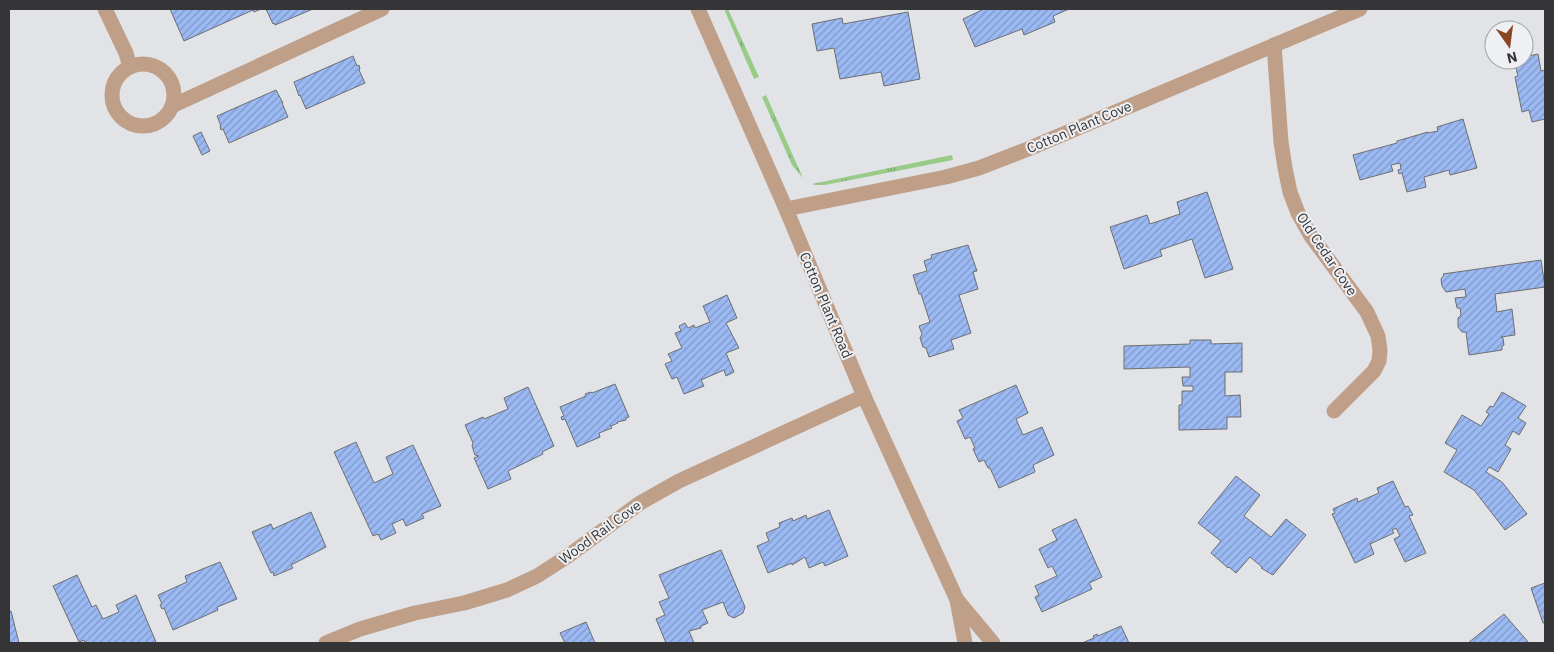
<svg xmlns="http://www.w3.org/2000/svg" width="1554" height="652" font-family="'IBM Plex Sans',sans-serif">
	<defs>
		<pattern id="grass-tufts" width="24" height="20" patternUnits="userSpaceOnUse" patternTransform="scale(1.25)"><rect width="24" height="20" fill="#99cb88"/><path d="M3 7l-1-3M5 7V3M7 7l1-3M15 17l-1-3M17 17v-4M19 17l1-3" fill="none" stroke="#7ea670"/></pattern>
		<pattern id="building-hatch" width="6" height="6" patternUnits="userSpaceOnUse" patternTransform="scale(1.25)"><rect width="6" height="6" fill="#9bb9f3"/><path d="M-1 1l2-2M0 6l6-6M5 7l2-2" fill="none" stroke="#7f97c6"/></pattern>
	</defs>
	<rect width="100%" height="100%" fill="#e1e3e6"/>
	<g fill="url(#grass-tufts)">
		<polygon points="724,9 728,9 759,77 754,79"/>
		<polygon points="766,95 803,178 792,165 762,97"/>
		<polygon points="952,155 953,160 825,185 815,185 812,184"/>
	</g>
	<g fill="url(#building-hatch)" stroke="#6c6e71">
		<polygon points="170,9 261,9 254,12 253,10 184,41"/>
		<polygon points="266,9 313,9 275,25 274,23 273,24"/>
		<polygon points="984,9 1069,9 1053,16 1055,22 1024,35 1022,29 975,47 963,19"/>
		<polygon points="908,12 920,79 884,86 881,72 840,79 834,48 817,51 812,24 842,18 843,24"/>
		<polygon points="1538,54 1541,71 1545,70 1545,119 1532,122 1529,110 1522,112 1515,77 1518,76 1514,60 1524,60 1524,57"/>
		<polygon points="353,56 357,66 359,65 360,69 359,70 365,83 306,109 300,95 299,96 294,82"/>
		<polygon points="276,90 283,103 282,103 288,117 229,143 223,129 221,130 220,126 221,126 217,116"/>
		<polygon points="1463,119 1477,168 1450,175 1449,170 1424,177 1426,187 1407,192 1402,173 1399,174 1398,170 1401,169 1400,163 1391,165 1393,171 1360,180 1353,155 1397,143 1397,141 1428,132 1428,133 1438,131 1437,127"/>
		<polygon points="201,132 210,151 202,155 193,136"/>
		<polygon points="1207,192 1233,269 1205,278 1192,239 1160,250 1162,256 1124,269 1110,227 1147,215 1150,224 1180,214 1177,202"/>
		<polygon points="968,245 977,271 973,272 978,289 959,295 971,333 951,340 954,349 929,357 926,348 923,347 920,338 922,334 919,326 930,322 921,294 919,294 913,275 927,271 924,261 932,258 931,255"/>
		<polygon points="1541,260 1545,287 1495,294 1497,312 1512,309 1515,335 1501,337 1503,338 1504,345 1502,346 1502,350 1469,355 1466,332 1462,332 1458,327 1458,318 1461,315 1460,308 1457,308 1455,298 1466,297 1465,289 1446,292 1442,286 1441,279 1444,275 1443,274"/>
		<polygon points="727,295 737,318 726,323 739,348 726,353 734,372 726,376 724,370 701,380 704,386 684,394 677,377 672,379 665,364 672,361 668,354 682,348 675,333 681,331 679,326 685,323 688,328 694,325 695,328 710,322 703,306"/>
		<polygon points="1190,340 1211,340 1211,344 1242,343 1242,372 1225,372 1225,396 1240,395 1241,417 1227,417 1227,429 1179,430 1179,405 1182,405 1182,391 1193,391 1193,386 1183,386 1182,377 1190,377 1190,367 1124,369 1124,346 1190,344"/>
		<polygon points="615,384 629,417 626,418 626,420 617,422 618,423 611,426 610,425 612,428 599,433 600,437 577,447 565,419 562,420 561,417 564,416 560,407 586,396 585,394 591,392 592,393"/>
		<polygon points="1016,385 1028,413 1016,419 1023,435 1042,427 1054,455 1033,465 1035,472 999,488 990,468 988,468 984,460 979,462 973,449 975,448 970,437 965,439 957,421 963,418 959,410"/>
		<polygon points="528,387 554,446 542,452 543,454 508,471 511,479 488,489 474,458 479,456 475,455 472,446 473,443 465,425 483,417 484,419 508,409 504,398"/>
		<polygon points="1502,392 1526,406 1518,418 1526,423 1519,435 1513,431 1505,445 1511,449 1498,472 1489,467 1486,472 1502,482 1527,514 1505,530 1474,490 1444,472 1457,450 1445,443 1462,415 1481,426 1489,414 1486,412 1490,406 1493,407"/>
		<polygon points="356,442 374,483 393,474 386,457 413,445 441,506 422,514 424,518 406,526 403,519 392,524 396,533 381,540 378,534 373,536 334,452"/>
		<polygon points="1236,476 1260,495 1244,516 1271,537 1286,519 1306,535 1273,575 1261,568 1262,567 1250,557 1236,573 1229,567 1228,568 1211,553 1221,541 1198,523"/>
		<polygon points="1393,481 1405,507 1408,506 1413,515 1409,516 1426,553 1405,562 1394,539 1400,536 1396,528 1392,530 1394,533 1370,544 1374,554 1355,563 1332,514 1335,513 1333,509 1357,498 1358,502 1379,493 1377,488"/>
		<polygon points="829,510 848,556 825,566 823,562 809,568 805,557 792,565 792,563 768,573 757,546 769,541 766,533 780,527 779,523 792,518 793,521 806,515 807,519"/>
		<polygon points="311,512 326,547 291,565 293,568 274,576 273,572 271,573 252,532 271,524 273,529"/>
		<polygon points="1076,519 1102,577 1089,583 1092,589 1042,612 1035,597 1039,595 1035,586 1057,576 1052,566 1048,568 1039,549 1057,540 1052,530"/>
		<polygon points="721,550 745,607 743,613 734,618 728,615 723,602 702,610 708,623 701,626 701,628 689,631 694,643 666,643 656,619 665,615 659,602 669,598 659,575"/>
		<polygon points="220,562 237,599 217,607 218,610 173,630 164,608 162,609 160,605 162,604 158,595 187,582 185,576"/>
		<polygon points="77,575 92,607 96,605 103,619 119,612 116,605 136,595 156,642 154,643 85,643 84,640 79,642 53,586"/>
		<polygon points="1545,583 1545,623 1543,623 1531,588"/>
		<polygon points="11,611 19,643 9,643 9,612"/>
		<polygon points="1504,614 1529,643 1468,643"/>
		<polygon points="586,622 595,643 565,643 560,633"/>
		<polygon points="1121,626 1129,643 1082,643 1094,638 1093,636 1097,634 1098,636"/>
	</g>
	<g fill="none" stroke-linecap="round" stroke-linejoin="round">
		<g stroke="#c09f89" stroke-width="15">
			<polyline points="105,9 126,53 130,67"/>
			<polyline points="698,9 786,209 864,396 957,600 965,643"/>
			<polyline points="1274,45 1281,142 1285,168 1290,192 1298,213 1311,236 1367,312 1378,336 1380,350 1379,361 1374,371 1334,411"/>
			<circle cx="143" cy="95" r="31"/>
			<polyline points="172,106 382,9"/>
			<polyline points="786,209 946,177 979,168 1028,149 1360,9"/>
			<polyline points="958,601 993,643"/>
			<polyline points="326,643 360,629 415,613 464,603 507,590 537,576 568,556 640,503 679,481 864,396"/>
		</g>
	</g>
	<g text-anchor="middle" stroke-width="4" stroke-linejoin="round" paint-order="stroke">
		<g font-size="14" fill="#353537" stroke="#eef0f4">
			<text transform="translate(1079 127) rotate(-23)" y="5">Cotton Plant Cove</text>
			<text transform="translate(1327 254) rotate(56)" y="5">Old Cedar Cove</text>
			<text transform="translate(826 305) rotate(67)" y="5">Cotton Plant Road</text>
			<text transform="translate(600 532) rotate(-36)" y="5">Wood Rail Cove</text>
		</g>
	</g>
	<rect width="1554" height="652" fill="none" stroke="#353537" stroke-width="20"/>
	<g transform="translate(1509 45) rotate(166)"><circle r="24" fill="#eef0f4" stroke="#a4a5a8"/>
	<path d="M0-4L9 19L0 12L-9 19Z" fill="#8c4521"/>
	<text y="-8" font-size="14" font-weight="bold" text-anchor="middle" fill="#353537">N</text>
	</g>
</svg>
